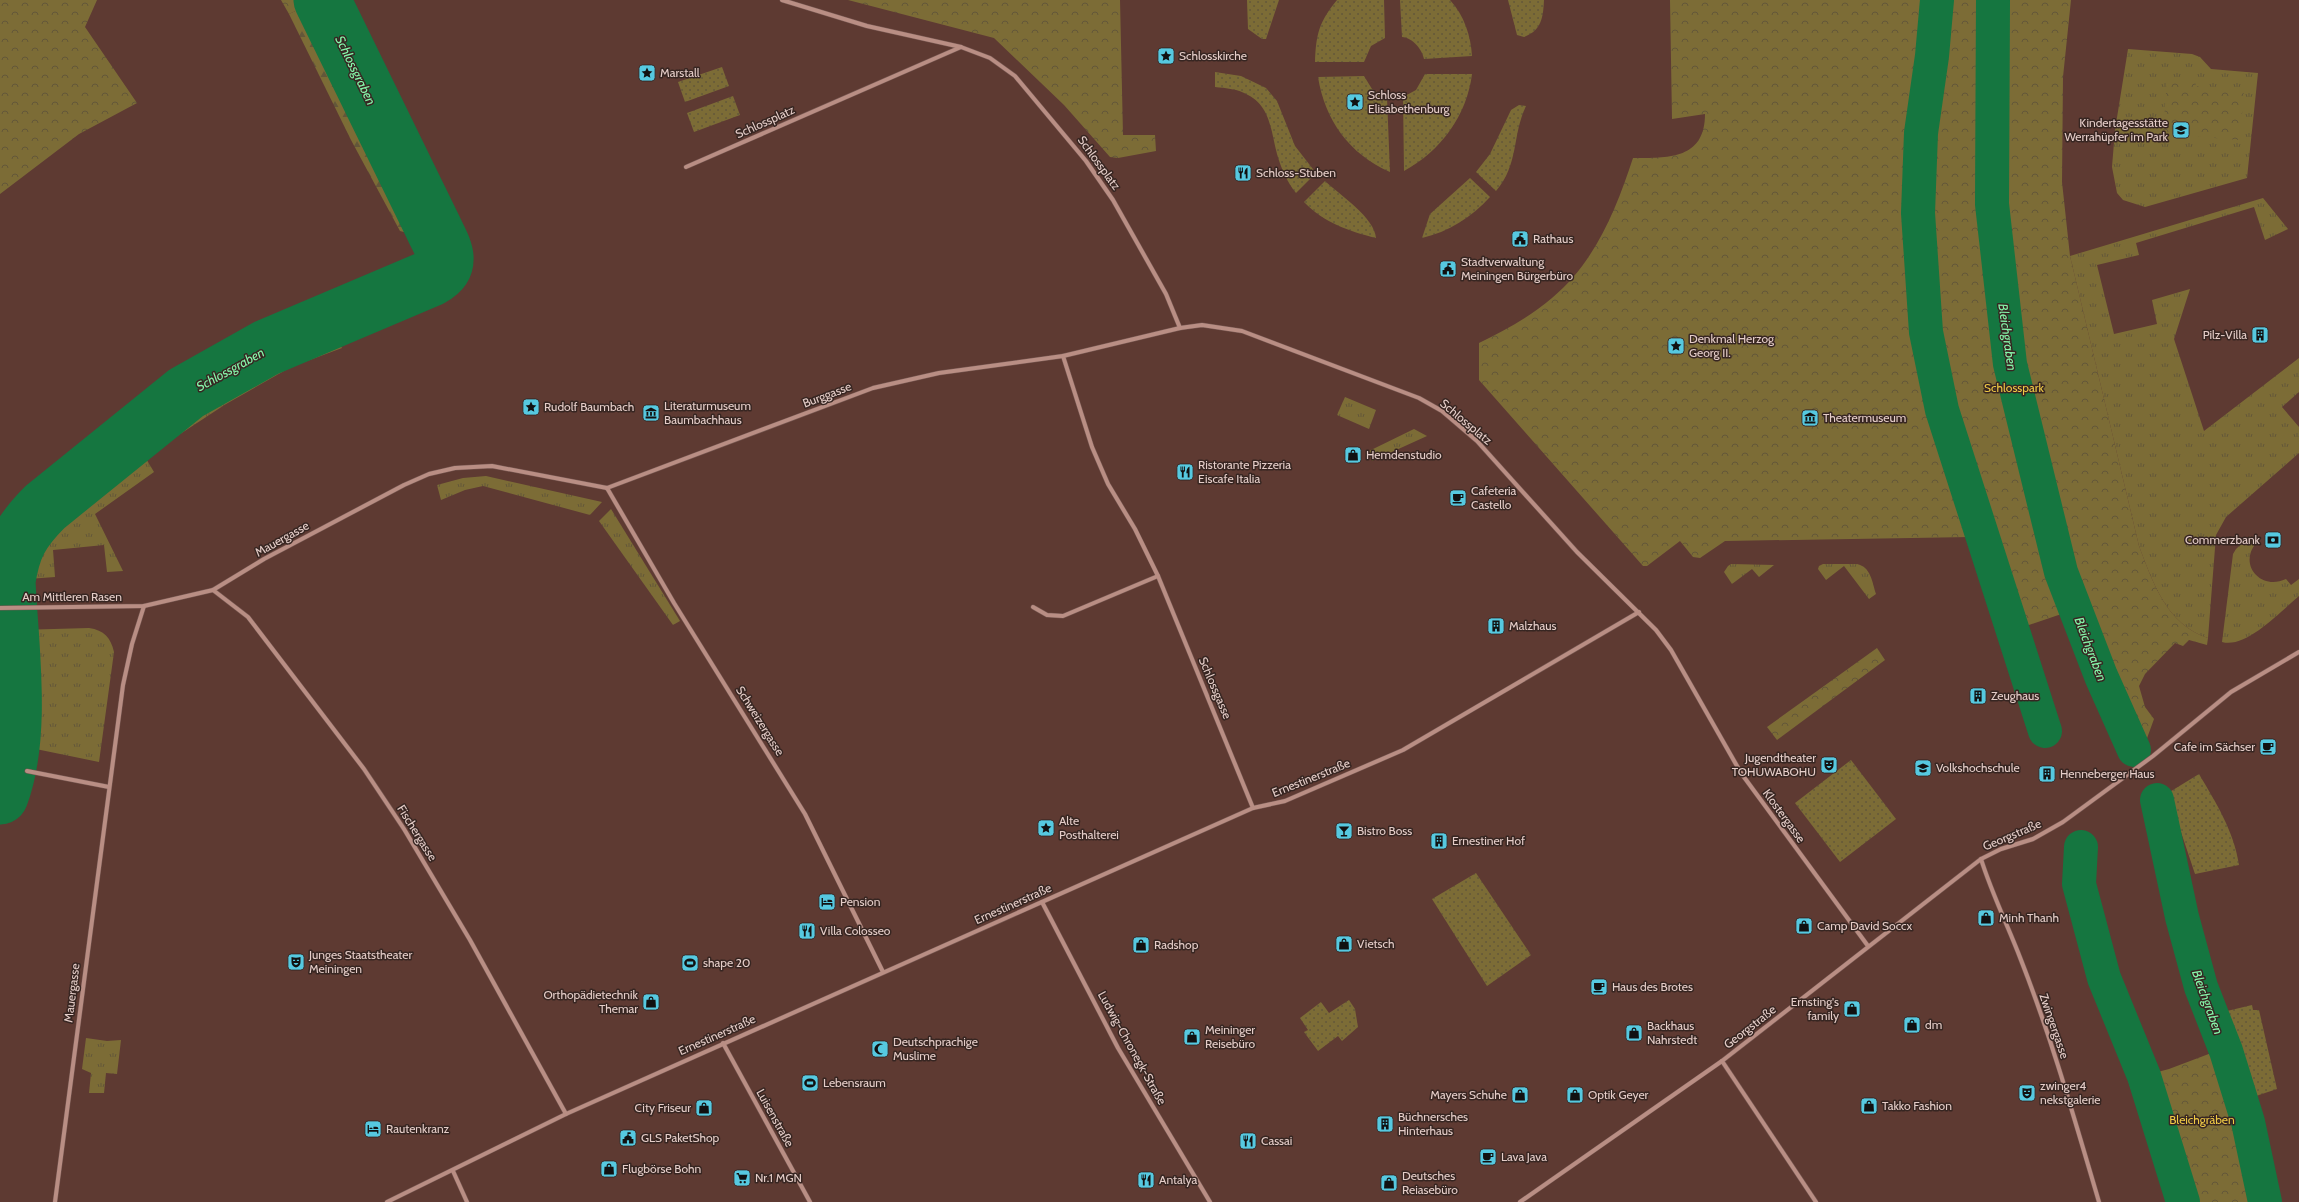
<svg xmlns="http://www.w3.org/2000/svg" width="2299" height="1202" font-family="Cabin,sans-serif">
	<defs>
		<pattern id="grass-tufts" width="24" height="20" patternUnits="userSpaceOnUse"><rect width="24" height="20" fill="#7c6c36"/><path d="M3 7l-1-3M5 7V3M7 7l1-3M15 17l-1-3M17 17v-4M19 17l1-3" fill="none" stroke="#635739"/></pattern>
		<pattern id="forest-firs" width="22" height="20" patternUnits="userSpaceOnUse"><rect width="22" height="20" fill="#7c6c36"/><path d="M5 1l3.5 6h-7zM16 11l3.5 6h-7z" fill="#635739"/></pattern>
		<pattern id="park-crowns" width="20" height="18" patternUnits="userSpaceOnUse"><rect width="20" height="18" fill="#7c6c36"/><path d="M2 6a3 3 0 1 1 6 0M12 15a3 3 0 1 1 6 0" fill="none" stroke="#635739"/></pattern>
		<pattern id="garden-dots" width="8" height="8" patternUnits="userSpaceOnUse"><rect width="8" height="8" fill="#7c6c36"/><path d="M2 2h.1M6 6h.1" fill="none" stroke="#635739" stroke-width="1.8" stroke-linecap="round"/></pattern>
	</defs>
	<rect width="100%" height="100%" fill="#5e3a32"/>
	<g fill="url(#grass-tufts)">
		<polygon points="2128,49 2192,54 2200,57 2211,69 2258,73 2247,178 2145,207 2123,200 2117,193 2112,167 2115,130"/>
		<path d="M2263,198l25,31 -23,11 -11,-33 -118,36 3,12 -42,10 17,69 43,-10 -5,-24 38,-11 -16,50 30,92 95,-73v34l-17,15 17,20v26l-73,64 -10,18 -8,103c-41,-13 -55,-55 -69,-92l-69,-290z"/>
		<polygon points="313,300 342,348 291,367 226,404 145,457 154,472 95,514 123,571 107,572 104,545 53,550 55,577 0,581 0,527 15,508 186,372 234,340"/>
		<polygon points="1345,397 1376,410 1369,429 1337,415"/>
		<polygon points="1414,429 1427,436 1372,461 1369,451"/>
		<polygon points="486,476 602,502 590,515 483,486 465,490 441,500 437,485 463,478"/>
		<polygon points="611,509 680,621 673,625 599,521"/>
		<path d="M2250,536l6,7c-18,22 5,48 30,36l5,6 8,-6v17c-18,15 -53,53 -77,46l11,-88 3,-5z"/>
		<polygon points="1731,564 1774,565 1759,577 1752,569 1732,584 1724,572 1728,566"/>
		<path d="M1823,564h34c14,3 15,18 19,30l-7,5 -25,-33 -18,14 -8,-11 1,-3z"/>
		<path d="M89,628c15,2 22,10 25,24l-15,110 -68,-14 -3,11 -9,-1v-128z"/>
		<polygon points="86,1038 107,1041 121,1040 117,1074 106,1073 104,1093 89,1093 91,1073 82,1069"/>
	</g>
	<polygon fill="url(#forest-firs)" points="314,2 423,232 415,235 400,231 351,140 289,14"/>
	<g fill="url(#park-crowns)">
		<polygon points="0,0 97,0 85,27 137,103 79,134 0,194"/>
		<polygon points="281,0 319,0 289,14"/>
		<polygon points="848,0 1120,0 1123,135 1155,135 1156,151 1118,158 1110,157 1064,105 994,38"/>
		<path d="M1670,0h401l-8,77 -1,105 8,74 69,290c14,37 28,79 69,92l-1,7 -18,-5 -6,6 -8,-3 -30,31 -6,12 6,21 9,12 -8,22 -5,4 -59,-138 -62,21 -8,-26 -18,5 -24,-70 -245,4 -25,17 -7,-1 -13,-16 -33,25h-4l-164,-186v-37c26,-13 51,-26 73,-45 43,-36 64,-88 81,-140 34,0 72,2 72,-44l-33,5z"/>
		<polygon points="2167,78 2195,79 2196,86 2244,89 2240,140 2163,134"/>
		<polygon points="1877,648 1885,660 1777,740 1767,727"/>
		<polygon points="2241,1051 2256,1096 2277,1202 2167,1202 2128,1080 2169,1069 2214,1052"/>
	</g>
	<g fill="url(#garden-dots)">
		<polygon points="1247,0 1279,0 1266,39 1262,39 1248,29"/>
		<path d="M1337,0h47l1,38 -14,8 -7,16h-49c1,-28 4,-40 22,-62z"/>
		<path d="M1400,0h50c14,15 21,36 22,56l-48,3c-2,-10 -11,-21 -22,-22z"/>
		<path d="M1508,0h36c-1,17 -2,30 -20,37l-7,-2z"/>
		<polygon points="722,67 729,86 685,102 678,82"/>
		<path d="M1215,72l26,4 25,12 11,13 18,45 21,27 -20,20c-9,-11 -15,-25 -19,-39 -6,-22 -6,-47 -29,-59 -10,-6 -22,-7 -33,-8z"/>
		<path d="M1425,74h47c-5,41 -31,77 -68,97l-1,-74 13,-7z"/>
		<path d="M1364,76l8,13 15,9 3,74c-41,-18 -65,-52 -72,-95z"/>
		<polygon points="733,96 740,115 694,132 687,113"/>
		<path d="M1519,105l7,1c-14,29 -7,59 -30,85l-20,-19 14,-18 21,-44z"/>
		<path d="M1470,178l20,19c-18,20 -42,35 -68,41l8,-24z"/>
		<path d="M1325,181c15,14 50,37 51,57 -27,-7 -52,-15 -72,-36z"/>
		<polygon points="1851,760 1896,819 1840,862 1795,803"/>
		<path d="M2199,774c17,29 35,57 40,91l-44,9 -27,-81z"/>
		<polygon points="1476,873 1531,955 1487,986 1432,899"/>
		<polygon points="1349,1000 1355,1009 1358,1027 1342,1041 1338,1036 1318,1051 1304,1032 1308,1030 1300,1018 1321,1002 1329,1013"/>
		<polygon points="2252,1005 2253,1010 2259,1010 2277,1089 2256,1096 2227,1011"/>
	</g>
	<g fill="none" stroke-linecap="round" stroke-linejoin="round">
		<g stroke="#157640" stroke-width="34">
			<polyline points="1937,0 1932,56 1921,133 1918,213 1926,332 1942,410 2045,731"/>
			<polyline points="1993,0 1992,204 2010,364 2061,572 2101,676 2134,750"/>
			<polyline points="2157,800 2182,917 2201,987 2226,1051 2248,1122 2265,1202"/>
			<polyline points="2081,847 2079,884 2104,978 2144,1076 2183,1202"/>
		</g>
		<path stroke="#157640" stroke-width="57" d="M0,796c23,-61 10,-150 7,-215 5,-34 14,-50 38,-74l141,-114 80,-45 165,-70c25,-14 11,-31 2,-51l-111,-227"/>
		<g stroke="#765751" stroke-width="5">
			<g id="street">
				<polyline points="782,0 867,26 961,47 990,58 1015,76 1086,161 1113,200 1166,294 1180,328"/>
				<polyline points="686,167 961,47"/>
				<polyline points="1063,356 1092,447 1108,484 1135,529 1158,576 1253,808"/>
				<polyline points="607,488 873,388 939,373 1063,356 1180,328 1202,325 1242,331 1419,398 1442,411 1477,441 1577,552 1656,630 1671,650 1741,773 1868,946"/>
				<polyline points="607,488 674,603 805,814 883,972"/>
				<polyline points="213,590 248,617 364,769 404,829 470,940 566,1114"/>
				<polyline points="1033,607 1047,615 1063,616 1158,576"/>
				<polyline points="0,608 144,606 213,590 264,559 404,485 429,474 455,468 492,466 607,488"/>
				<polyline points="27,771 109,787"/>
				<path d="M1981,859c11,35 27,67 40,101 31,79 54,161 78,242"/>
				<polyline points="1042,902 1118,1048 1210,1202"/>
				<polyline points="723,1043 810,1202"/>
				<polyline points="1722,1061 1816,1202"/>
				<polyline points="453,1171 467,1202"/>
				<polyline points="55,1202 123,685 132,644 144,606"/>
				<polyline points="387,1202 566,1114 1253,808 1285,801 1403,750 1639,612"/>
				<polyline points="1520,1202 1722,1061 1981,859 2001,849 2033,839 2063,822 2153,756 2231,692 2299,652"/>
			</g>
		</g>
		<use href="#street" stroke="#b98e84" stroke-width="4"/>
	</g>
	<defs>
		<g id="sight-square" transform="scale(0.9)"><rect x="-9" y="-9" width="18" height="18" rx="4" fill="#56c9e0" stroke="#372622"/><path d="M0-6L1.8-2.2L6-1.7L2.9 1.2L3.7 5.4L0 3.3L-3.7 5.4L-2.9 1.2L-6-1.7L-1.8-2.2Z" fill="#111"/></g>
		<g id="school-square" transform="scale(0.9)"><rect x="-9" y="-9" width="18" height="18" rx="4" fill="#56c9e0" stroke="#372622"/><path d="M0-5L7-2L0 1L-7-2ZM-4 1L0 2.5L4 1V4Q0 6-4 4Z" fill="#111"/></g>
		<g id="restaurant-square" transform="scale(0.9)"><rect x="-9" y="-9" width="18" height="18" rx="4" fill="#56c9e0" stroke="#372622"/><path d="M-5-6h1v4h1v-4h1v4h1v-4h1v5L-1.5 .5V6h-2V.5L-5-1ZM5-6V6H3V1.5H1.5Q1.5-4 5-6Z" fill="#111"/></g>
		<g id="civic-square" transform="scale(0.9)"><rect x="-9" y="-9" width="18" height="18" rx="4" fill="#56c9e0" stroke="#372622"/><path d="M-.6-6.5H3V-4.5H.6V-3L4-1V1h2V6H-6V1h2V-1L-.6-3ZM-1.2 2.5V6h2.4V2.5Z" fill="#111"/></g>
		<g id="building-square" transform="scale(0.9)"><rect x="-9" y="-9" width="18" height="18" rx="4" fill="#56c9e0" stroke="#372622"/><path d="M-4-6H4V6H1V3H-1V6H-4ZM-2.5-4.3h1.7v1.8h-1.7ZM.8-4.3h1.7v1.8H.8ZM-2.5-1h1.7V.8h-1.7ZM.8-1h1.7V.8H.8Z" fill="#111"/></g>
		<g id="museum-square" transform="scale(0.9)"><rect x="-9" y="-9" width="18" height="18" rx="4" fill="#56c9e0" stroke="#372622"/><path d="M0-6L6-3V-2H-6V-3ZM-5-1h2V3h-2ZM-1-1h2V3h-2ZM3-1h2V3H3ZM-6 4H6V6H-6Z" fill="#111"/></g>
		<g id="shop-square" transform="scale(0.9)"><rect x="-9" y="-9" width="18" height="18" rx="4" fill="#56c9e0" stroke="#372622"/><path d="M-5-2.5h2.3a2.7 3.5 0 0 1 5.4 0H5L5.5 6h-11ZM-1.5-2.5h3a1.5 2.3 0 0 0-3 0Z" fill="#111"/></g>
		<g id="cafe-square" transform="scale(0.9)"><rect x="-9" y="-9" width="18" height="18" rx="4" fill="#56c9e0" stroke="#372622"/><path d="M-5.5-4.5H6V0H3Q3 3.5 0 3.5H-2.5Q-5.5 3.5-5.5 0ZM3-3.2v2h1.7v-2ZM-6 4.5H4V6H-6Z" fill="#111"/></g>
		<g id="bank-square" transform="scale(0.9)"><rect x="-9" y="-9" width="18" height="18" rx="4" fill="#56c9e0" stroke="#372622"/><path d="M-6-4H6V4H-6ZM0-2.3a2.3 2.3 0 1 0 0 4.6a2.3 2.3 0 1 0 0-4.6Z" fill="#111"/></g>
		<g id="theatre-square" transform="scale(0.9)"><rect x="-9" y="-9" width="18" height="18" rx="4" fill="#56c9e0" stroke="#372622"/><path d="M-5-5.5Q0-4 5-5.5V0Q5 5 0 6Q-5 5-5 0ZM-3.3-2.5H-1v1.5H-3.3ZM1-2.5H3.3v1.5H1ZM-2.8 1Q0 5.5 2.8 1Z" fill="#111"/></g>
		<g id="university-square" transform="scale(0.9)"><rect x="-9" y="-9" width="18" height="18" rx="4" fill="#56c9e0" stroke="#372622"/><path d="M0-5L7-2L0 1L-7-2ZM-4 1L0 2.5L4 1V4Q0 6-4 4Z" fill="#111"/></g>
		<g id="bar-square" transform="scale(0.9)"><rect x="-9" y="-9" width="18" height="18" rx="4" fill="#56c9e0" stroke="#372622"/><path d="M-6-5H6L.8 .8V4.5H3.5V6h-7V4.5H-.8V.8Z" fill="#111"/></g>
		<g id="hotel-square" transform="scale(0.9)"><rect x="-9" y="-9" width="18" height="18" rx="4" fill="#56c9e0" stroke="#372622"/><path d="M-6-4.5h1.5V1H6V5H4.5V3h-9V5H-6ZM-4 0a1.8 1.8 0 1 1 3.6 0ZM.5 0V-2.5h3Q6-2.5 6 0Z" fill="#111"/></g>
		<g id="stadium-square" transform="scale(0.9)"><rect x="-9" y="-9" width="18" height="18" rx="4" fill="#56c9e0" stroke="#372622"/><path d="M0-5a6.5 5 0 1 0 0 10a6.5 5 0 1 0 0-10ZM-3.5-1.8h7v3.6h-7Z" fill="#111"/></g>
		<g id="mosque-square" transform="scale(0.9)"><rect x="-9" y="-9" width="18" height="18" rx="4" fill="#56c9e0" stroke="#372622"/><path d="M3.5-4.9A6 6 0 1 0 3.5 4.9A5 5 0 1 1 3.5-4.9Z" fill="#111"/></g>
		<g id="supermarket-square" transform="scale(0.9)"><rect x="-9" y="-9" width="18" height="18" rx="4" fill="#56c9e0" stroke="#372622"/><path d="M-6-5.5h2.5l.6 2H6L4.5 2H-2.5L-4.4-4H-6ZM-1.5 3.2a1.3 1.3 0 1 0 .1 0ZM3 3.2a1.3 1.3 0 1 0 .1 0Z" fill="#111"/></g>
	</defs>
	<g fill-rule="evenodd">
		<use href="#sight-square" x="1166" y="56"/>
		<use href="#sight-square" x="647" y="73"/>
		<use href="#sight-square" x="1355" y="102"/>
		<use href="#school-square" x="2181" y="130"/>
		<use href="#restaurant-square" x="1243" y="173"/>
		<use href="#civic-square" x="1520" y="239"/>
		<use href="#civic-square" x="1448" y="269"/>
		<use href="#building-square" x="2260" y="335"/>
		<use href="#sight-square" x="1676" y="346"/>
		<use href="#sight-square" x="531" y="407"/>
		<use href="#museum-square" x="651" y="413"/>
		<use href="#museum-square" x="1810" y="418"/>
		<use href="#shop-square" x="1353" y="455"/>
		<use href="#restaurant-square" x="1185" y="472"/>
		<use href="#cafe-square" x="1458" y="498"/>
		<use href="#bank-square" x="2273" y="540"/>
		<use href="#building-square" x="1496" y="626"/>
		<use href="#building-square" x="1978" y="696"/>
		<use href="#cafe-square" x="2268" y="747"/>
		<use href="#theatre-square" x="1829" y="765"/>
		<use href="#university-square" x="1923" y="768"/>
		<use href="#building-square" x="2047" y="774"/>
		<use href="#sight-square" x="1046" y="828"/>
		<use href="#bar-square" x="1344" y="831"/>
		<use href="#building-square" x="1439" y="841"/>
		<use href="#hotel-square" x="827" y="902"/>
		<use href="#shop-square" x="1986" y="918"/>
		<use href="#shop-square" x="1804" y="926"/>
		<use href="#restaurant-square" x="807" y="931"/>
		<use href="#shop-square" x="1344" y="944"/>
		<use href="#shop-square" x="1141" y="945"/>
		<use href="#theatre-square" x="296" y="962"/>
		<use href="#stadium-square" x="690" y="963"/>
		<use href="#cafe-square" x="1599" y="987"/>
		<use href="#shop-square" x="651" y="1002"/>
		<use href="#shop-square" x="1852" y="1009"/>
		<use href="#shop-square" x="1912" y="1025"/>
		<use href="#shop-square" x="1634" y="1033"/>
		<use href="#shop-square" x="1192" y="1037"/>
		<use href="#mosque-square" x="880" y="1049"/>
		<use href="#stadium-square" x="810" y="1083"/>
		<use href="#theatre-square" x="2027" y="1093"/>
		<use href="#shop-square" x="1520" y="1095"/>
		<use href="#shop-square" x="1575" y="1095"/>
		<use href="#shop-square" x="1869" y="1106"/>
		<use href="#shop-square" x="704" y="1108"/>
		<use href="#building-square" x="1385" y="1124"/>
		<use href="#hotel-square" x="373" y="1129"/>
		<use href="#civic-square" x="628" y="1138"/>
		<use href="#restaurant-square" x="1248" y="1141"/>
		<use href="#cafe-square" x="1488" y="1157"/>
		<use href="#shop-square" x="609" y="1169"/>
		<use href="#supermarket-square" x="742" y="1178"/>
		<use href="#restaurant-square" x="1146" y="1180"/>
		<use href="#shop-square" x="1389" y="1183"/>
	</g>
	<g text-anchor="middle" stroke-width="3" stroke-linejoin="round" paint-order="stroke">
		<g font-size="12" fill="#e5cdc8" stroke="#372622" text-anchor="start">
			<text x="1179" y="60">Schlosskirche</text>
			<text x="660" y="77">Marstall</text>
			<text x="1368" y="99">Schloss<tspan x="1368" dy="14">Elisabethenburg</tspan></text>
			<text x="2168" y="127" text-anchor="end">Kindertagesstätte<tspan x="2168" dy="14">Werrahüpfer im Park</tspan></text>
			<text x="1256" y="177">Schloss-Stuben</text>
			<text x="1533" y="243">Rathaus</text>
			<text x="1461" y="266">Stadtverwaltung<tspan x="1461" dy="14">Meiningen Bürgerbüro</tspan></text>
			<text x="2247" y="339" text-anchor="end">Pilz-Villa</text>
			<text x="1689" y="343">Denkmal Herzog<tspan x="1689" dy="14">Georg II.</tspan></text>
			<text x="664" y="410">Literaturmuseum<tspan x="664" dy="14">Baumbachhaus</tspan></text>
			<text x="544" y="411">Rudolf Baumbach</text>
			<text x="1823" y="422">Theatermuseum</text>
			<text x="1366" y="459">Hemdenstudio</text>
			<text x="1198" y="469">Ristorante Pizzeria<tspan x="1198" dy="14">Eiscafe Italia</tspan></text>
			<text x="1471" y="495">Cafeteria<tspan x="1471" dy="14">Castello</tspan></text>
			<text x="2260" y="544" text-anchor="end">Commerzbank</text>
			<text x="1509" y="630">Malzhaus</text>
			<text x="1991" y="700">Zeughaus</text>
			<text x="2255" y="751" text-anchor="end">Cafe im Sächser</text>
			<text x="1816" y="762" text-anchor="end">Jugendtheater<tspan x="1816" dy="14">TOHUWABOHU</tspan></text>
			<text x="1936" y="772">Volkshochschule</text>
			<text x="2060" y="778">Henneberger Haus</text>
			<text x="1059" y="825">Alte<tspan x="1059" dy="14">Posthalterei</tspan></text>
			<text x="1357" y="835">Bistro Boss</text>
			<text x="1452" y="845">Ernestiner Hof</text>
			<text x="840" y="906">Pension</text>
			<text x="1999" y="922">Minh Thanh</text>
			<text x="1817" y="930">Camp David Soccx</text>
			<text x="820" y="935">Villa Colosseo</text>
			<text x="1357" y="948">Vietsch</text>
			<text x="1154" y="949">Radshop</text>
			<text x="309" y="959">Junges Staatstheater<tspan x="309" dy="14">Meiningen</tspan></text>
			<text x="703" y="967">shape 20</text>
			<text x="1612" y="991">Haus des Brotes</text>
			<text x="638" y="999" text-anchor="end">Orthopädietechnik<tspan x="638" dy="14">Themar</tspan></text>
			<text x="1839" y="1006" text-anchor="end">Ernsting's<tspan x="1839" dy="14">family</tspan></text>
			<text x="1925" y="1029">dm</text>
			<text x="1647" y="1030">Backhaus<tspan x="1647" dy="14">Nahrstedt</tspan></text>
			<text x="1205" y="1034">Meininger<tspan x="1205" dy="14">Reisebüro</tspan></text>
			<text x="893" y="1046">Deutschprachige<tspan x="893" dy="14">Muslime</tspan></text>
			<text x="823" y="1087">Lebensraum</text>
			<text x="2040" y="1090">zwinger4<tspan x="2040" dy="14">nekstgalerie</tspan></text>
			<text x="1507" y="1099" text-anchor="end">Mayers Schuhe</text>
			<text x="1588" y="1099">Optik Geyer</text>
			<text x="1882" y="1110">Takko Fashion</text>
			<text x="691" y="1112" text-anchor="end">City Friseur</text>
			<text x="1398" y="1121">Büchnersches<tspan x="1398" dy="14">Hinterhaus</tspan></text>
			<text x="386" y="1133">Rautenkranz</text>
			<text x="641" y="1142">GLS PaketShop</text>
			<text x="1261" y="1145">Cassai</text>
			<text x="1501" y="1161">Lava Java</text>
			<text x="622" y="1173">Flugbörse Bohn</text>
			<text x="1402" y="1180">Deutsches<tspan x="1402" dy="14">Reiasebüro</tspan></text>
			<text x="755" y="1182">Nr.1 MGN</text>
			<text x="1159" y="1184">Antalya</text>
		</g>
		<g font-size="12" fill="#e5cdc8" stroke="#372622">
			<text transform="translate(765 122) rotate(-24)" y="4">Schlossplatz</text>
			<text transform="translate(1099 163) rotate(54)" y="4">Schlossplatz</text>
			<text transform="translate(827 395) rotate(-21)" y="4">Burggasse</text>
			<text transform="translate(1466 422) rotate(40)" y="4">Schlossplatz</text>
			<text transform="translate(282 539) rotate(-29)" y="4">Mauergasse</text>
			<text x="72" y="601">Am Mittleren Rasen</text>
			<text transform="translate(1215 688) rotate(67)" y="4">Schlossgasse</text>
			<text transform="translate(760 721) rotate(58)" y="4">Schweizergasse</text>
			<text transform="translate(1311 778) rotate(-22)" y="4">Ernestinerstraße</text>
			<text transform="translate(1784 816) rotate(54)" y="4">Klostergasse</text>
			<text transform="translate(417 833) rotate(58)" y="4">Fischergasse</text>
			<text transform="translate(2012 835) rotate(-23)" y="4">Georgstraße</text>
			<text transform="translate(1013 904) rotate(-24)" y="4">Ernestinerstraße</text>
			<text transform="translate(72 993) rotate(-83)" y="4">Mauergasse</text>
			<text transform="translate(2054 1026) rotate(71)" y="4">Zwingergasse</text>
			<text transform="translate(1750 1027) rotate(-38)" y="4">Georgstraße</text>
			<text transform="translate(717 1035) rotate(-24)" y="4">Ernestinerstraße</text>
			<text transform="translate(1132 1048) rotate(61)" y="4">Ludwig-Chronegk-Straße</text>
			<text transform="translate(775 1118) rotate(61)" y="4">Luisenstraße</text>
		</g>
		<g font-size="12" fill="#f0ca46" stroke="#372622">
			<text x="2014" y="392">Schlosspark</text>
			<text x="2202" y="1124">Bleichgräben</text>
		</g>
		<g font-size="13" font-style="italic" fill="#86f8ab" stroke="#372622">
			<text transform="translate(356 70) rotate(64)" y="5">Schlossgraben</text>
			<text transform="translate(2008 337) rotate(82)" y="5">Bleichgraben</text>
			<text transform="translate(230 369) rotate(-29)" y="5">Schlossgraben</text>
			<text transform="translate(2091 649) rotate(69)" y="5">Bleichgraben</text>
			<text transform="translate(2208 1002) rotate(70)" y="5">Bleichgraben</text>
		</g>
	</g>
</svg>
